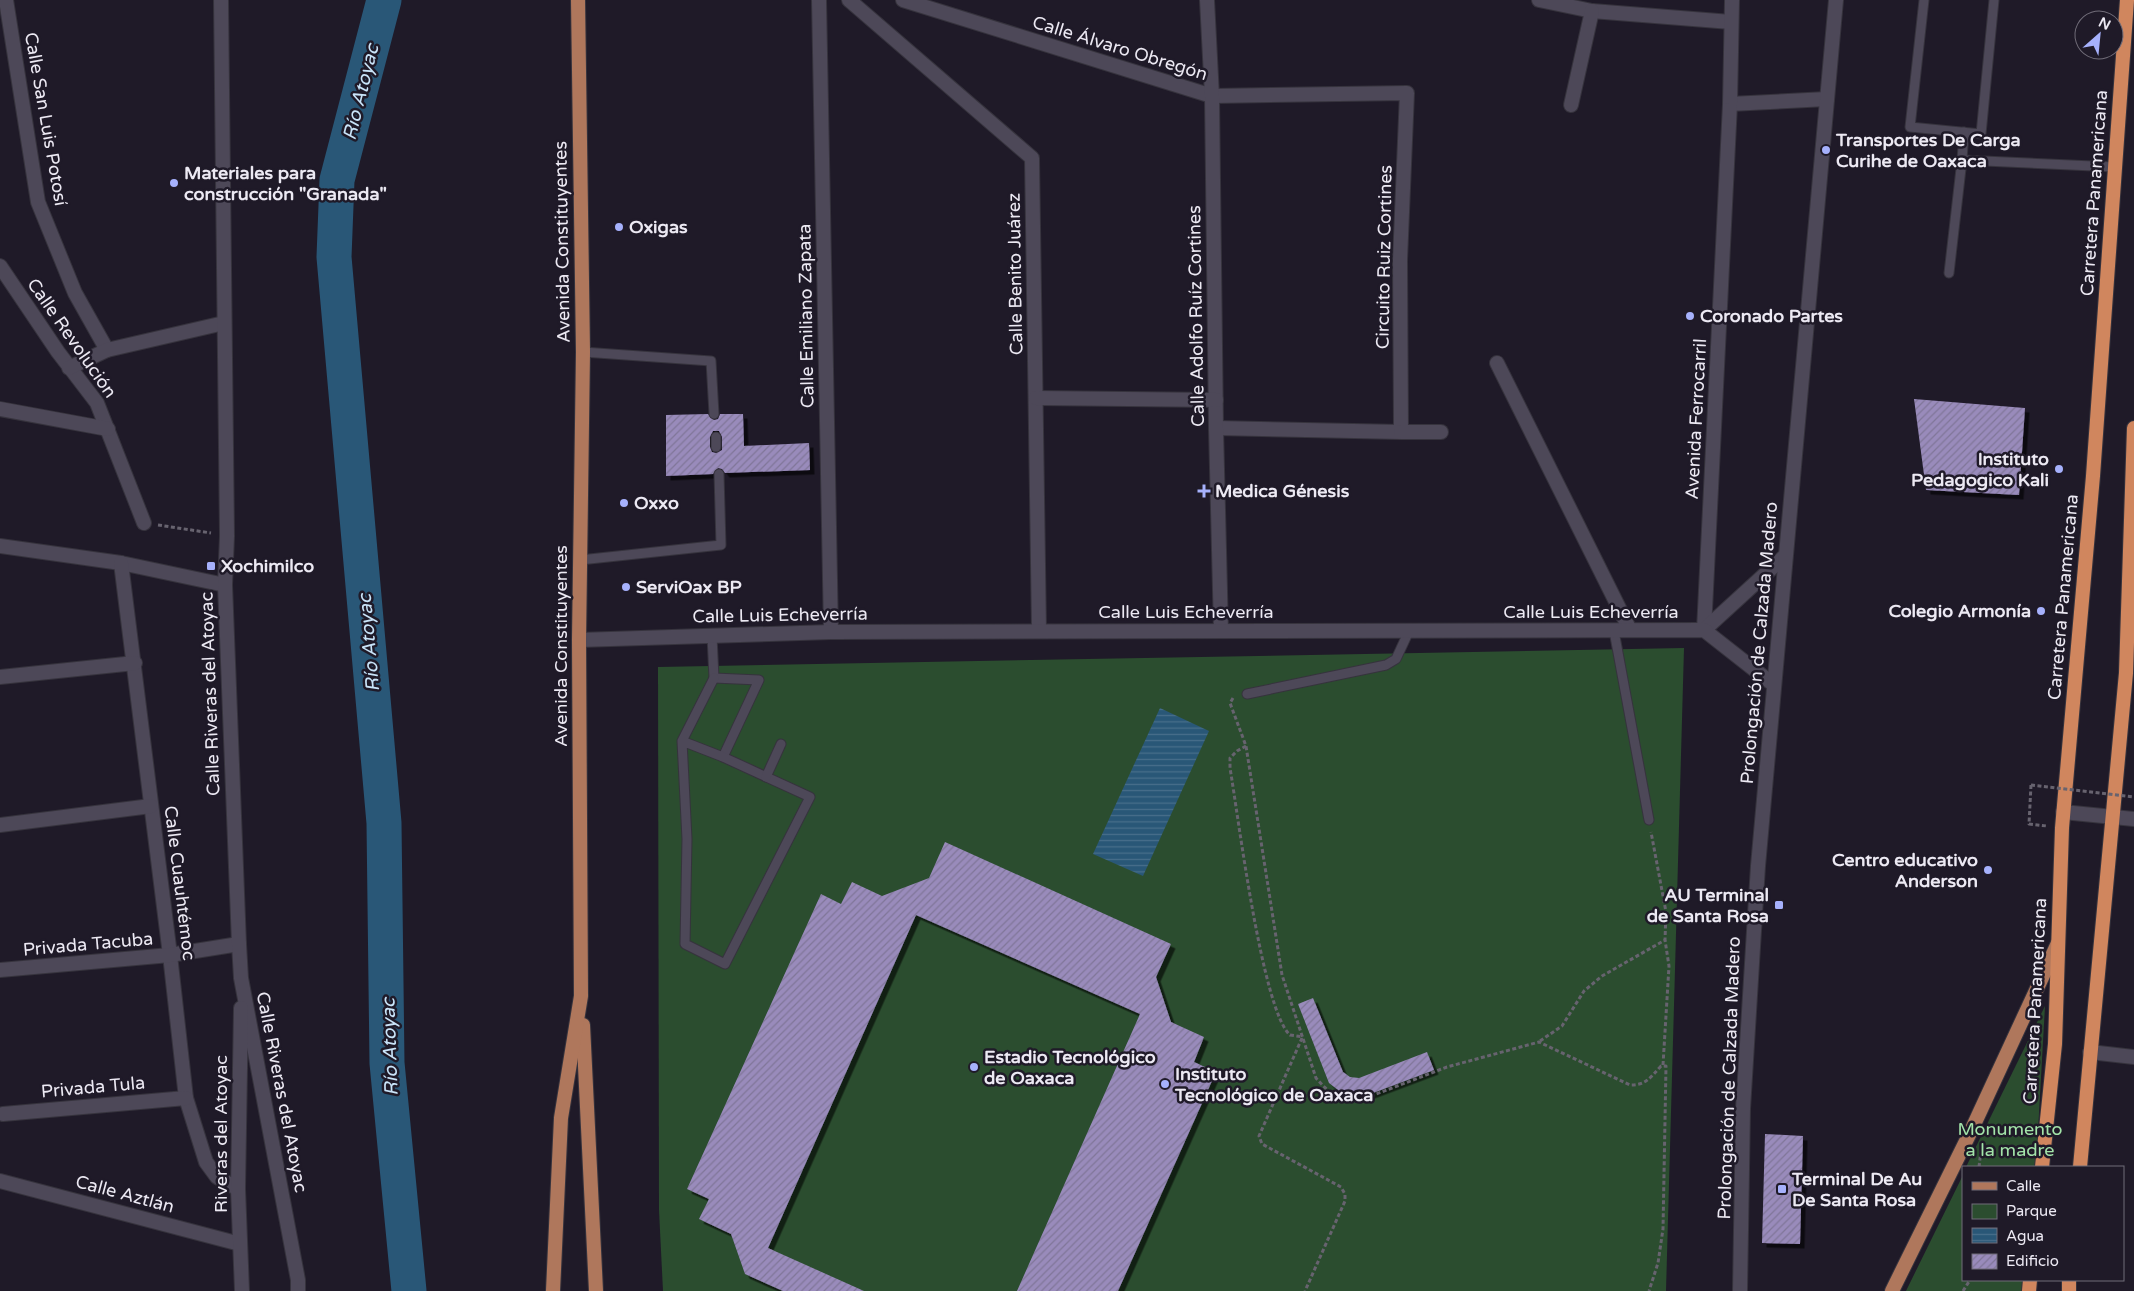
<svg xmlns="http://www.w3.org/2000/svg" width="2134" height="1291" font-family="'Varela Round',sans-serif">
	<defs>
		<pattern id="water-rules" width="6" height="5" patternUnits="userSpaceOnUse" patternTransform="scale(1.25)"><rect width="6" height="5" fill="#295777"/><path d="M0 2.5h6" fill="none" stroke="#486f8b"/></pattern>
		<pattern id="building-hatch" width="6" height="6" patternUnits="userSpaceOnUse" patternTransform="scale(1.25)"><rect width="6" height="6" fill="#998bbb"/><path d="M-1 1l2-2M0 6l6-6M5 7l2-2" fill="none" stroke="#807699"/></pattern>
		<filter id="shadow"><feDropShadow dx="4.5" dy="4.5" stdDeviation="0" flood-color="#0009"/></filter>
	</defs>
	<rect width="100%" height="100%" fill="#1f1a28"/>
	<g fill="#2b4d2f">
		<polygon points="1684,648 1666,1291 663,1291 659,1210 658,667"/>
		<polygon points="2045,1006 2036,1167 1966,1167"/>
		<polygon points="1963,1175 1963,1280 2028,1280 2026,1291 1906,1291"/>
	</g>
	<polygon fill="url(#water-rules)" points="1160,708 1209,731 1143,876 1093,854"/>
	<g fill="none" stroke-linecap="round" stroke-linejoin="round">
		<polyline stroke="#295777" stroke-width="35" points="384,0 337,180 334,257 384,823 387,1063 409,1291"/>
	</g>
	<g fill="url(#building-hatch)" fill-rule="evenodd" filter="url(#shadow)">
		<polygon points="1914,399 2025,408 2019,495 1926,490"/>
		<path d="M708,414l6,6 4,-1 2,-5h23l1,32 65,-3 1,27 -85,3 -3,-4 -4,-1 -5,6 -47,2v-61zM713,431h6l3,6v13l-6,3 -4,-1 -2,-5v-10z"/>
		<polygon points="945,842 1171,944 1156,977 1171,1022 1204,1037 1194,1062 1216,1072 1118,1291 1017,1291 1140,1014 916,915 768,1248 864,1291 783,1291 745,1274 731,1234 699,1219 709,1199 687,1189 821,894 841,904 852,882 882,896 929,878"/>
		<polygon points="1313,998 1343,1072 1350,1077 1359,1078 1427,1052 1434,1070 1365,1096 1346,1096 1329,1083 1298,1004"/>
		<polygon points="1765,1134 1803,1136 1800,1244 1762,1243"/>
	</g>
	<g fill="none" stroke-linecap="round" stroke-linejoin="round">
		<g stroke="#36333d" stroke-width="11">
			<g id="service">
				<polyline points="1924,0 1910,127 1981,134 1994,0"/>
				<polyline points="1962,160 1964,132"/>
				<polyline points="1949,273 1962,160 2115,167"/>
				<polyline points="583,352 711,361 714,414"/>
				<polyline points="716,437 716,447"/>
				<polyline points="580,560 721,545 719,474"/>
				<polyline points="1614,631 1649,820"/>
				<polyline points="712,636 714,678 759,680 723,757"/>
				<polyline points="1247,694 1386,665 1396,659 1409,631"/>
				<polyline points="682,741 723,757 810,797 725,964 685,944 687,839 682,741 714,678"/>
				<polyline points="766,777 781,744"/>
			</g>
		</g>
		<g stroke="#36333d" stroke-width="16">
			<g id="minor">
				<polyline points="6,0 38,202 75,293 107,350"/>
				<polyline points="819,0 831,632"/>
				<polyline points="849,0 1032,158 1039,631"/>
				<polyline points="903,0 1212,96 1407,93 1400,260 1401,432 1216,428"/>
				<polyline points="1207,0 1212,96 1216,428 1221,631"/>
				<polyline points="1539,0 1592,11 1731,22"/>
				<polyline points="1730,104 1827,99"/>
				<polyline points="1571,105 1592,11"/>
				<polyline points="0,266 58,352 97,403 144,523"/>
				<polyline points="1497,363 1630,630"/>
				<polyline points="69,368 107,350 224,323"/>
				<polyline points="1036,398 1216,400"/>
				<polyline points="0,409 108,429"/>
				<polyline points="1401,432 1441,432"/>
				<polyline points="0,546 121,563 225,585"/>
				<polyline points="121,563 170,955 186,1098 206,1162 217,1177 238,1189"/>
				<polyline points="1704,630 1730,104 1732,0"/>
				<polyline points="1704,630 1785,556"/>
				<polyline points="579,640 831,632 1704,630 1774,685"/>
				<polyline points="0,677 135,663"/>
				<polyline points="2063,812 2134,819"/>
				<polyline points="0,825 151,806"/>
				<polyline points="0,970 170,955 239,944"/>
				<polyline points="2090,1052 2134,1057"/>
				<polyline points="3,1114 186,1098"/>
				<polyline points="0,1181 240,1244"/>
			</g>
		</g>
		<g stroke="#36333d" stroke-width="16">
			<g id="tertiary">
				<polyline points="221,0 227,536 225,585 239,944 241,978 298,1280 298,1291"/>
				<polyline points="241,1008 238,1189 242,1291"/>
				<polyline points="1740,1291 1743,1109 1758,866 1836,0"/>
			</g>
		</g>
		<g stroke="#36333d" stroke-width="16">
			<g id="primary">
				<polyline points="583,1025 596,1291"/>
				<polyline points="553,1291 561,1118 581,996 579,640 583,352 578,0"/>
				<polyline points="1892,1291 1971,1131 2058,943"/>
			</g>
		</g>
		<g stroke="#36333d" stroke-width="16">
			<g id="trunk">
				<polyline points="2042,1167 2055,1044 2062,828 2093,476 2127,0"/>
				<polyline points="2080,1167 2126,673 2134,428"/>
				<polyline points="2029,1291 2030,1280"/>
				<polyline points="2069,1291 2069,1280"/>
			</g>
		</g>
		<g stroke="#67636f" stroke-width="3" stroke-dasharray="4 2.5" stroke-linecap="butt">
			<polyline points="158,525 211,533"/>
			<path d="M1233,698l-3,5 16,43 36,229 34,103c13,15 22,22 42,23l89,-34 92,-25 91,43c16,0 20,-7 31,-19h5l-3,163 -5,34 -9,28"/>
			<path d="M1246,746l-9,5 -7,7v10c8,46 32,242 60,267l13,2"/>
			<polyline points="2031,785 2029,824 2047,826"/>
			<polyline points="1302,1038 1259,1136 1262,1144 1341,1187 1345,1194 1345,1201 1305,1291"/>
			<polyline points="1540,1041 1562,1026 1584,991 1602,976 1665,940 1666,912 1651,832"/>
			<polyline points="1663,1065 1669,966 1665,940"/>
			<polyline points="1979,1167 1981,1150"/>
			<polyline points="1963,1291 1970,1280"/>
		</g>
		<use href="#service" stroke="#4d4858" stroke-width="9"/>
		<use href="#minor" stroke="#4d4858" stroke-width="14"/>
		<use href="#tertiary" stroke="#4d4858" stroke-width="14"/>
		<use href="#primary" stroke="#af775c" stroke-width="14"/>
		<use href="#trunk" stroke="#d0865e" stroke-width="14"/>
		<polyline stroke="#67636f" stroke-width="3" stroke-dasharray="4 2.5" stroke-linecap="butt" points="2031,785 2134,797"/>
	</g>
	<g fill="#a6b1fc" stroke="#1f1a28" stroke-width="2">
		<circle cx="1826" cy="150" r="5"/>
		<circle cx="174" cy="183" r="5"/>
		<circle cx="619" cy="227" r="5"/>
		<circle cx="1690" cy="316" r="5"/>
		<circle cx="2059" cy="469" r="5"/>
		<path d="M1201.5 483.5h5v5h5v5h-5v5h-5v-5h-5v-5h5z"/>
		<circle cx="624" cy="503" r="5"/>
		<rect x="206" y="561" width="10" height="10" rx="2.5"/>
		<circle cx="626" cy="587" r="5"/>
		<circle cx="2041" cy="611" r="5"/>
		<circle cx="1988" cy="870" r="5"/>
		<rect x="1774" y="900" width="10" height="10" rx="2.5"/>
		<circle cx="974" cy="1067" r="5"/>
		<circle cx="1165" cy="1084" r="5"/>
		<rect x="1777" y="1184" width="10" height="10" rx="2.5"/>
	</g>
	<g text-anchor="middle" stroke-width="5" stroke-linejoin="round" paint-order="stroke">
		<g font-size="18" fill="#ece9f3" stroke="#1f1a28">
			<text transform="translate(1120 48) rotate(17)" y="6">Calle Álvaro Obregón</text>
			<text transform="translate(46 119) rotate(80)" y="6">Calle San Luis Potosí</text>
			<text transform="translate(2094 193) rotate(-86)" y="6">Carretera Panamericana</text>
			<text transform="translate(562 242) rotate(-91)" y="6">Avenida Constituyentes</text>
			<text transform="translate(1384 257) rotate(-89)" y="6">Circuito Ruiz Cortines</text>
			<text transform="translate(1015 274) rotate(-91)" y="6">Calle Benito Juárez</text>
			<text transform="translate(806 316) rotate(-91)" y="6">Calle Emiliano Zapata</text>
			<text transform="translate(1196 316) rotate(-91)" y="6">Calle Adolfo Ruíz Cortines</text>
			<text transform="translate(72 338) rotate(55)" y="6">Calle Revolución</text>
			<text transform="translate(1696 419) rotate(-87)" y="6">Avenida Ferrocarril</text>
			<text transform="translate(2063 597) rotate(-85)" y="6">Carretera Panamericana</text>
			<text x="1186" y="618">Calle Luis Echeverría</text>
			<text x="1591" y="618">Calle Luis Echeverría</text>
			<text transform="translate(780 615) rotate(-1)" y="6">Calle Luis Echeverría</text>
			<text transform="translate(1759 643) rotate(-85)" y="6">Prolongación de Calzada Madero</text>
			<text transform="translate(561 646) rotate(-90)" y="6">Avenida Constituyentes</text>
			<text transform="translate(210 694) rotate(-92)" y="6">Calle Riveras del Atoyac</text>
			<text transform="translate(180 883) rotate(83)" y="6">Calle Cuauhtémoc</text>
			<text transform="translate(88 944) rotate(-5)" y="6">Privada Tacuba</text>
			<text transform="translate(2035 1001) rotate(-87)" y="6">Carretera Panamericana</text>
			<text transform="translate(1729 1078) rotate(-88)" y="6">Prolongación de Calzada Madero</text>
			<text transform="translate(93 1087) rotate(-5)" y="6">Privada Tula</text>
			<text transform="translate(282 1092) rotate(79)" y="6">Calle Riveras del Atoyac</text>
			<text transform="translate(221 1134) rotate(-90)" y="6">Riveras del Atoyac</text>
			<text transform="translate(125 1194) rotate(15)" y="6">Calle Aztlán</text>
		</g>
		<g font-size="18" font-weight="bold" fill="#ece9f3" stroke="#1f1a28" text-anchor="start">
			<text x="1836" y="146">Transportes De Carga<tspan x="1836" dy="21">Curihe de Oaxaca</tspan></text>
			<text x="184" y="179">Materiales para<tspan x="184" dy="21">construcción "Granada"</tspan></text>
			<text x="629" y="233">Oxigas</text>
			<text x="1700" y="322">Coronado Partes</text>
			<text x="2049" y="465" text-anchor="end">Instituto<tspan x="2049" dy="21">Pedagogico Kali</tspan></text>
			<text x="1215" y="497">Medica Génesis</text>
			<text x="634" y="509">Oxxo</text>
			<text x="221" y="572">Xochimilco</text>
			<text x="636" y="593">ServiOax BP</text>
			<text x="2031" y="617" text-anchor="end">Colegio Armonía</text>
			<text x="1978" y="866" text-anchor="end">Centro educativo<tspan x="1978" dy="21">Anderson</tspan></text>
			<text x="1769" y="901" text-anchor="end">AU Terminal<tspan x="1769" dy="21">de Santa Rosa</tspan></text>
			<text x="984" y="1063">Estadio Tecnológico<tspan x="984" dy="21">de Oaxaca</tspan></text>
			<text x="1175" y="1080">Instituto<tspan x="1175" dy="21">Tecnológico de Oaxaca</tspan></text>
			<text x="1792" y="1185">Terminal De Au<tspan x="1792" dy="21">De Santa Rosa</tspan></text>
		</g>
		<g font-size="18" fill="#a3e4a9" stroke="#1f1a28">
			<text x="2010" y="1135">Monumento<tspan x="2010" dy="21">a la madre</tspan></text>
		</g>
		<g font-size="19" font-style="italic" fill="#c9e4f9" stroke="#1f1a28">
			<text transform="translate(360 92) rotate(-76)" y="7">Río Atoyac</text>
			<text transform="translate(368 643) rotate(-95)" y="7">Río Atoyac</text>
			<text transform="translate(389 1047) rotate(-92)" y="7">Río Atoyac</text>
		</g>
	</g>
	<rect x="1962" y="1166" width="162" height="115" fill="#1f1a28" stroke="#716d79"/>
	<rect x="1972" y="1182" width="25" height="8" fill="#af775c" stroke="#716d79"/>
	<text x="2006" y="1191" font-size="15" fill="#ece9f3">Calle</text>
	<rect x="1972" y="1204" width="25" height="15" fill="#2b4d2f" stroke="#716d79"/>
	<text x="2006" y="1216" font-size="15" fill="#ece9f3">Parque</text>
	<rect x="1972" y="1228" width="25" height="15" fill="url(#water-rules)" stroke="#716d79"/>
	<text x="2006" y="1241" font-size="15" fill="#ece9f3">Agua</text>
	<rect x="1972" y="1254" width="25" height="15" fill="url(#building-hatch)" stroke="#716d79"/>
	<text x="2006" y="1266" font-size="15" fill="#ece9f3">Edificio</text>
	<g transform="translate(2099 35) rotate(27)"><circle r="24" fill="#1f1a28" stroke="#716d79"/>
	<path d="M0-4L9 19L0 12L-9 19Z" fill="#a6b1fc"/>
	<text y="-8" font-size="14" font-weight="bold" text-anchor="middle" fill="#ece9f3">N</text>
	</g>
</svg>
